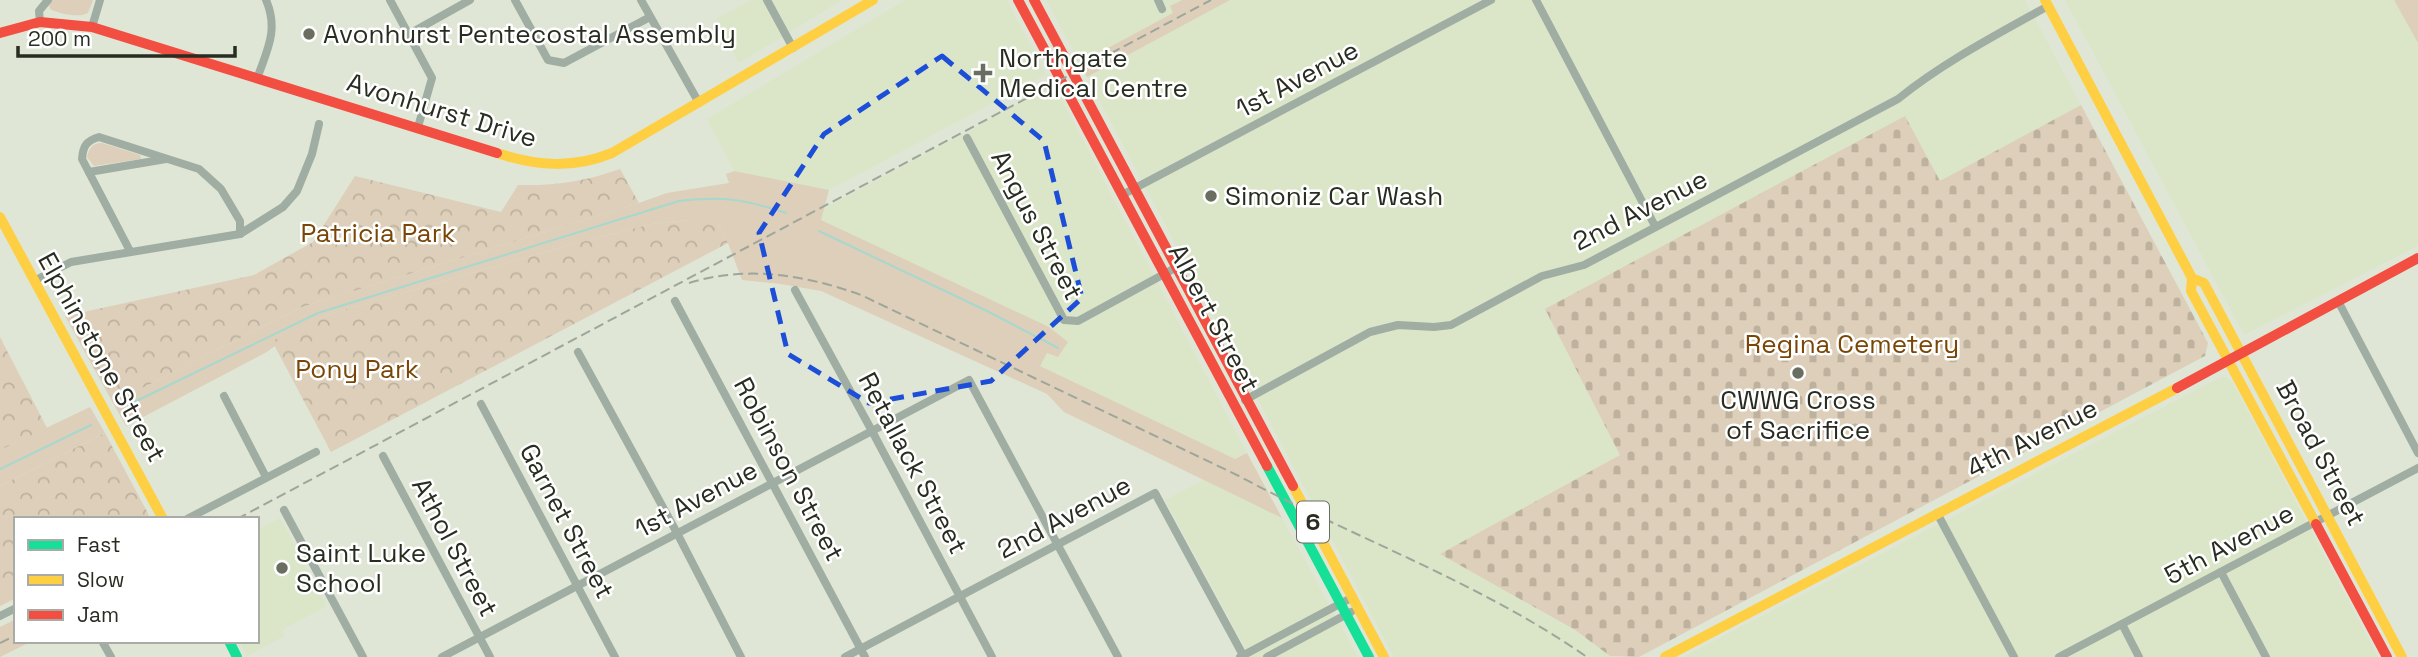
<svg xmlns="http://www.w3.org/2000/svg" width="2418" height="657" font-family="'Space Grotesk',sans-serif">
	<defs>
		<pattern id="cemetery-stones" width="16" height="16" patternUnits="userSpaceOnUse" patternTransform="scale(1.75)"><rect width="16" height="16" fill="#ddcfb9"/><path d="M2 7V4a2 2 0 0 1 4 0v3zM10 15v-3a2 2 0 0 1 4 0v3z" fill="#beb29f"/></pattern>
		<pattern id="park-crowns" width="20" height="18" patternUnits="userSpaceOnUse" patternTransform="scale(1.75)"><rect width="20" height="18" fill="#ddcfb9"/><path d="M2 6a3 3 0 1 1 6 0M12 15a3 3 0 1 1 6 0" fill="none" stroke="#beb29f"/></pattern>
	</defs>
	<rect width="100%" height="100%" fill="#dfe6d5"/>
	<g fill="#dbe6c9">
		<polygon points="751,0 842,0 739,63 716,19"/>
		<polygon points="905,0 1007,0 1046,75 829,190 734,171 707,119"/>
		<polygon points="1046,0 1182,0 1170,6 1173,13 1080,63"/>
		<polygon points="1230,0 2025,0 2081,105 1940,181 1905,117 1545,310 1620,455 1441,554 1575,631 1610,656 1618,657 1394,657 1087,77"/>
		<polygon points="2065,0 2394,0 2418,43 2418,246 2244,335"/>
		<polygon points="1054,85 1247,453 1235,460 1040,366 1047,353 820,220 823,209"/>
		<polygon points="2221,377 2226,377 2233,383 2378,657 1683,657"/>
		<polygon points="1203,480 1282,518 1358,657 1250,657 1165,500"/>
		<polygon points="280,518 327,606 282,630 285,636 247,656 239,641 257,641 257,530"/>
	</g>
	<g fill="#ddcfb9">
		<path d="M51,0h42l-5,13c-9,5 -28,1 -38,-4l-1,-4z"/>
		<polygon points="1182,0 1230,0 1087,77 1080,63 1173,13 1170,6"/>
		<polygon points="2394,0 2418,0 2418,43"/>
		<path d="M102,143l38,12 1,4 -47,7 -7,-9c2,-8 5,-14 15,-14z"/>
		<polygon points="734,171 829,190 821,220 1049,327 1068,342 1058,357 1047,353 1040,366 1235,459 1247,453 1282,518 1064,412 1047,394 821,291 781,284 742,280 728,243 716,220 688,220 651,224 562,247 326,315 273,342 275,346 265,353 126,426 113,403 302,307 639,203 667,193 729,183 726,174"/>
		<polygon points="90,407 105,433 0,486 0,450"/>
		<polygon points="16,619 16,641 32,641 0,657 0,627"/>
	</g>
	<polygon fill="url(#cemetery-stones)" points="2081,105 2208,343 2205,356 1639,657 1610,656 1575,630 1440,554 1620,455 1545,309 1905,116 1940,181"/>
	<g fill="url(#park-crowns)">
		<path d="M620,169l19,34 -337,104 -189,96 -48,-87 189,-41 59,-33 42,-66 146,36 17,-27c36,1 69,-4 102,-16z"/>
		<polygon points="688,220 716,220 728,243 331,452 272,341 326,315 562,247 651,224"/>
		<polygon points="0,337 47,428 0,450"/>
		<polygon points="105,433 151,519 16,519 16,598 0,606 0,486"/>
	</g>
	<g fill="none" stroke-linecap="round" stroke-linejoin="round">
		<g stroke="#a6d8ce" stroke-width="2">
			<polyline points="819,231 987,311 1058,348"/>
			<path d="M128,405l190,-92 361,-112c44,-5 65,-2 107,12"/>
			<polyline points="0,469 91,425"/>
		</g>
		<g stroke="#a0ada3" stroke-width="8">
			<polyline points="390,0 432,78 418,127"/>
			<polyline points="515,0 548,60 564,63 650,17"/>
			<polyline points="641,0 699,103"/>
			<polyline points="767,0 793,48"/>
			<polyline points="1158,0 1162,9"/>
			<polyline points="1536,0 1655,226"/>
			<polyline points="40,22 39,11 48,0"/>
			<polyline points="92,27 100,0"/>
			<polyline points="409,34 470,0"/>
			<path d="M257,79c10,-29 22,-49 9,-79"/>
			<polyline points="967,138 1064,320 1078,321 1177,267"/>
			<polyline points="89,172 166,159"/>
			<polyline points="1122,195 1491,0"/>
			<path d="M130,251l-48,-92c1,-13 4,-18 17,-22l100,32 22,20 19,32v13"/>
			<polyline points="34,281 71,262 240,234 283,207 297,191 312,154 319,124"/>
			<polyline points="795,290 872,431 992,657"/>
			<polyline points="675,301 865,657"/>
			<polyline points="2338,301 2418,453"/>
			<polyline points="578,352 677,533 741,657"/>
			<polyline points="224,396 266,477"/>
			<path d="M1245,400l125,-68 28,-7 36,2 17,-2 91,-49 42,-11 314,-166c46,-37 98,-64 150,-93"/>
			<polyline points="481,404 615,657"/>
			<polyline points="383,456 490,657"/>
			<polyline points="284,510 363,657"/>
			<polyline points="1937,513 2014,657"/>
			<polyline points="187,519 316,452"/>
			<polyline points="2221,572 2266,657"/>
			<polyline points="0,616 16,608"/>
			<polyline points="2122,624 2139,657"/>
			<polyline points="102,641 111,657"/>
			<polyline points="442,657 969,380 1118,657"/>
			<polyline points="845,657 1155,493 1244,657"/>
			<polyline points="1240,657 1353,597"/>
			<polyline points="1267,657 1351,612"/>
			<polyline points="2059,657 2418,468"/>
		</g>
		<g stroke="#16e098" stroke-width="10">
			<polyline points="1267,466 1369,657"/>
			<polyline points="229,641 237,657"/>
		</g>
		<g stroke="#ffcf43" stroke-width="10">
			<polyline points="2045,0 2192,278 2191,291 2316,524"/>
			<path d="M497,153c39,13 76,16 115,0l261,-153"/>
			<polyline points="0,217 163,519"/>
			<polyline points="2192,278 2204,283 2402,657"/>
			<polyline points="1293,486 1384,657"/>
			<polyline points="1665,657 2177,388"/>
		</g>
		<g stroke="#f24e42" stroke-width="10">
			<polyline points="1018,0 1267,466"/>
			<polyline points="1034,0 1293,486"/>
			<polyline points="0,33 40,22 92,27 497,153"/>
			<polyline points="2177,388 2418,258"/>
			<polyline points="2316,524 2387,657"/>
		</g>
		<g stroke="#9ea69b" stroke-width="2" stroke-dasharray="10 5" stroke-linecap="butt">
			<path d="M689,283c58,-18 116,-8 172,12l378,181c115,62 240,106 348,181"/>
			<polyline points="237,519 1211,0"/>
			<polyline points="0,643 16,635"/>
		</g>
	</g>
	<path fill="none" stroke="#1d4ed8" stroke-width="5" stroke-dasharray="14 9" stroke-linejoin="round" d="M942,56l102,85 38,157 -91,83 -122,22 -81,-49 -29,-121 65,-99z"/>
	<g fill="#696e60" stroke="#fff" stroke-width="2.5">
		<circle cx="309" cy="34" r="7"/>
		<path d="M979.5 62.5h7v7h7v7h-7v7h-7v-7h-7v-7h7z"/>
		<circle cx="1211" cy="196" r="7"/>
		<circle cx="1798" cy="373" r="7"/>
		<circle cx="282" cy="568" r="7"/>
	</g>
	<g text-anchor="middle" stroke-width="5" stroke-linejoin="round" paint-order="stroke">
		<rect fill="#fff" stroke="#696c64" stroke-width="2" x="1297" y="501.5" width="32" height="41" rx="5"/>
		<g font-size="24" font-weight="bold" fill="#292d21">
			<text x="1313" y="530">6</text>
		</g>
		<g font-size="26" fill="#292d21" stroke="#fff" text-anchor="start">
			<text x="323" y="43">Avonhurst Pentecostal Assembly</text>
			<text x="999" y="67">Northgate<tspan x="999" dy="30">Medical Centre</tspan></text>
			<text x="1225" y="205">Simoniz Car Wash</text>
			<text x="1798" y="409" text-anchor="middle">CWWG Cross<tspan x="1798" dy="30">of Sacrifice</tspan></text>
			<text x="296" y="562">Saint Luke<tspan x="296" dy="30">School</tspan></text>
		</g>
		<g font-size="26" fill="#292d21" stroke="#fff">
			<text transform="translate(1297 79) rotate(-28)" y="9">1st Avenue</text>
			<text transform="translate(442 110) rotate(17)" y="9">Avonhurst Drive</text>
			<text transform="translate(1640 210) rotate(-27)" y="9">2nd Avenue</text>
			<text transform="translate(1037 225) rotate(62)" y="9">Angus Street</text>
			<text transform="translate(1214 318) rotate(62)" y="9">Albert Street</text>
			<text transform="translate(102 357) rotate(61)" y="9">Elphinstone Street</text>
			<text transform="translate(2032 438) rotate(-27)" y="9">4th Avenue</text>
			<text transform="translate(2321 453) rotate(62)" y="9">Broad Street</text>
			<text transform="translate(913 463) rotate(62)" y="9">Retallack Street</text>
			<text transform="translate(789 469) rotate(62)" y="9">Robinson Street</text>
			<text transform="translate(696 499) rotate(-28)" y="9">1st Avenue</text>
			<text transform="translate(1064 517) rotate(-28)" y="9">2nd Avenue</text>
			<text transform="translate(567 521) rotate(62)" y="9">Garnet Street</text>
			<text transform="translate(2229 544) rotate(-28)" y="9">5th Avenue</text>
			<text transform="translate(455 547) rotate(62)" y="9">Athol Street</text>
		</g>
		<g font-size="26" fill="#7a4606" stroke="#fff">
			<text x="378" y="242">Patricia Park</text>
			<text x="1852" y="353">Regina Cemetery</text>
			<text x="357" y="378">Pony Park</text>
		</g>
	</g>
	<rect x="14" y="517" width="245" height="126" fill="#ffffff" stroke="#a9aba6" stroke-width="2"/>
	<rect x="28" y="540" width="35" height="10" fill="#16e098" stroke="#a9aba6" stroke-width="2"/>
	<text x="77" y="552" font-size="21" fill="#292d21">Fast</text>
	<rect x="28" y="575" width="35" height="10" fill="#ffcf43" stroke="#a9aba6" stroke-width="2"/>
	<text x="77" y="587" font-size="21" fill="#292d21">Slow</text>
	<rect x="28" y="610" width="35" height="10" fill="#f24e42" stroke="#a9aba6" stroke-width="2"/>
	<text x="77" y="622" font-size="21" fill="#292d21">Jam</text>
	<path d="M18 46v10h217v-10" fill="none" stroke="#292d21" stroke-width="3.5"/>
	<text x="28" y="46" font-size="21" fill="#292d21" stroke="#ffffff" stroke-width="5" paint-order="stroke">200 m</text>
</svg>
